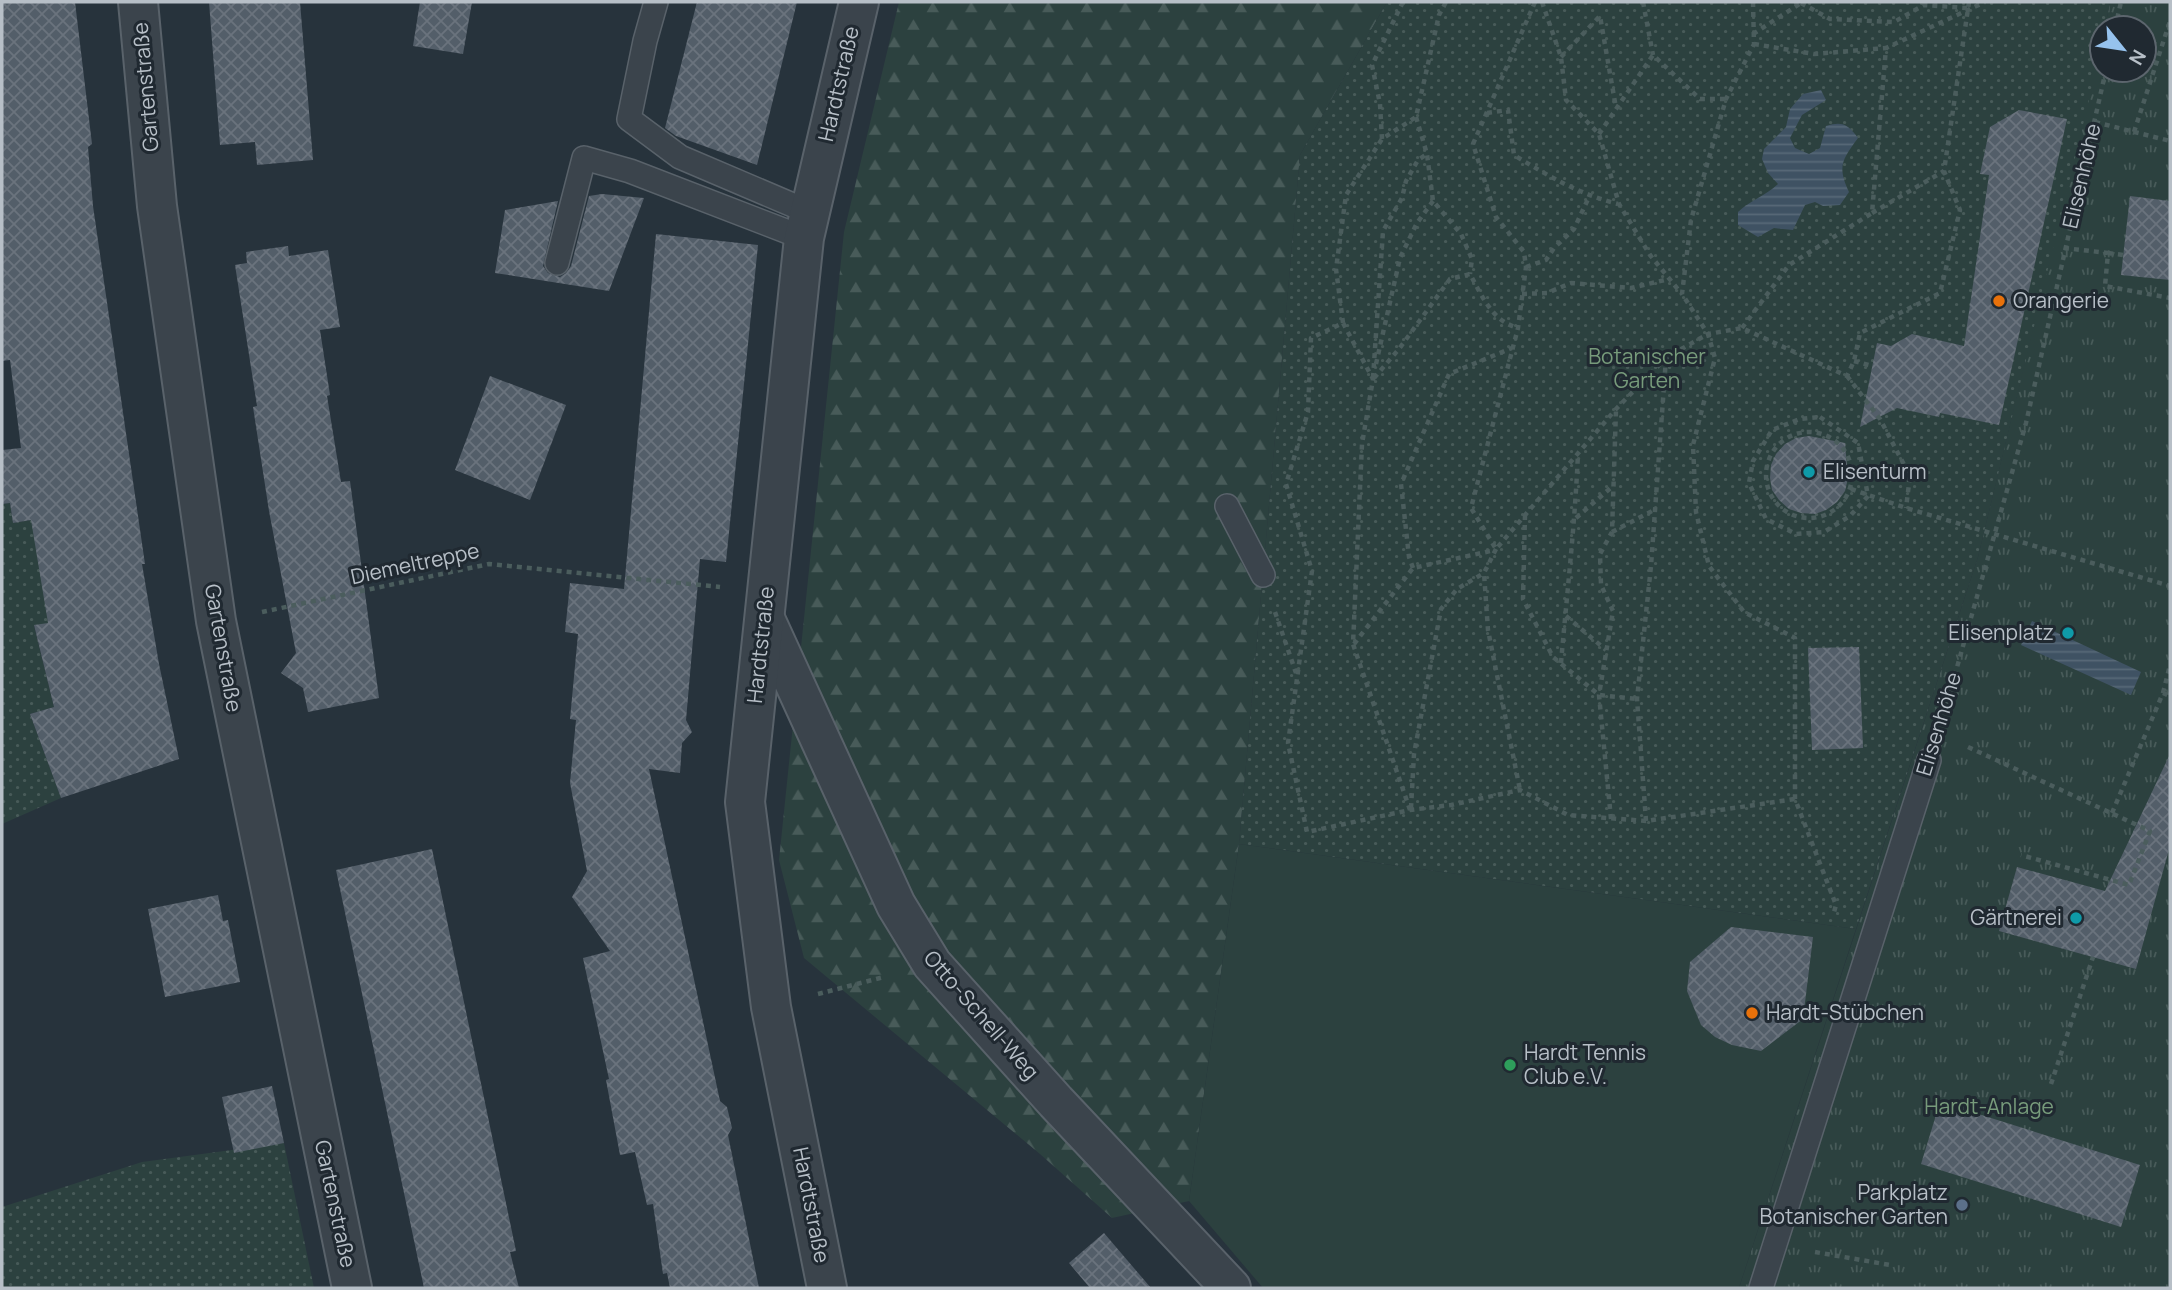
<svg xmlns="http://www.w3.org/2000/svg" width="2172" height="1290" font-family="Manrope,sans-serif">
	<defs>
		<pattern id="grass-tufts" width="24" height="20" patternUnits="userSpaceOnUse" patternTransform="scale(1.75)"><rect width="24" height="20" fill="#2c413f"/><path d="M3 7l-1-3M5 7V3M7 7l1-3M15 17l-1-3M17 17v-4M19 17l1-3" fill="none" stroke="#485b59"/></pattern>
		<pattern id="forest-firs" width="22" height="20" patternUnits="userSpaceOnUse" patternTransform="scale(1.75)"><rect width="22" height="20" fill="#2c413f"/><path d="M5 1l3.5 6h-7zM16 11l3.5 6h-7z" fill="#485b59"/></pattern>
		<pattern id="garden-dots" width="8" height="8" patternUnits="userSpaceOnUse" patternTransform="scale(1.75)"><rect width="8" height="8" fill="#2c413f"/><path d="M2 2h.1M6 6h.1" fill="none" stroke="#485b59" stroke-width="1.8" stroke-linecap="round"/></pattern>
		<pattern id="water-rules" width="6" height="5" patternUnits="userSpaceOnUse" patternTransform="scale(1.75)"><rect width="6" height="5" fill="#3f5263"/><path d="M0 2.5h6" fill="none" stroke="#586978"/></pattern>
		<pattern id="building-cross-hatch" width="8" height="8" patternUnits="userSpaceOnUse" patternTransform="scale(1.75)"><rect width="8" height="8" fill="#535e69"/><path d="M0 0l8 8M0 8l8-8" fill="none" stroke="#6a737d"/></pattern>
	</defs>
	<rect width="100%" height="100%" fill="#27333c"/>
	<polygon fill="url(#grass-tufts)" points="2110,2 2170,2 2170,1288 1739,1288 1978,557 2102,42 2102,70 2144,70 2144,28 2105,28"/>
	<polygon fill="url(#forest-firs)" points="899,2 1387,2 1300,155 1239,844 1189,1201 1112,1218 1040,1154 804,958 779,860 844,232"/>
	<g fill="url(#garden-dots)">
		<polygon points="1387,2 2110,2 2105,28 2102,28 2102,42 2097,67 1978,557 1856,929 1239,844 1300,155"/>
		<polygon points="10,503 13,523 43,518 58,622 34,626 54,707 30,714 61,798 2,824 2,504"/>
		<polygon points="284,1143 314,1288 2,1288 2,1207 142,1162"/>
	</g>
	<polygon fill="#2c413f" points="1239,844 1856,929 1739,1288 1263,1288 1189,1201"/>
	<g fill="url(#water-rules)">
		<path d="M1821,90l5,10 -24,15 -12,23 5,10 14,6 11,-6 6,-22c16,-5 22,-2 32,12 -16,22 -21,28 -9,54l-9,13 -17,1 -8,-4 -10,3 -12,25 -19,-2 -16,9 -20,-12v-13c13,-12 27,-16 40,-28l-10,-11 -6,-14 2,-10 22,-22 4,-18 13,-15z"/>
		<polygon points="2032,621 2141,672 2131,695 2021,645"/>
	</g>
	<g fill="url(#building-cross-hatch)">
		<polygon points="2,2 75,2 92,144 88,147 93,206 145,564 142,564 159,664 179,759 61,798 30,714 54,707 34,625 48,623 31,520 13,523 10,503 2,504 2,450 21,448 10,360 2,361"/>
		<polygon points="209,2 300,2 313,160 257,165 255,142 220,145"/>
		<polygon points="420,2 472,2 463,54 413,46"/>
		<polygon points="697,2 797,2 757,165 676,136 665,128"/>
		<polygon points="2019,110 2067,119 1999,425 1940,413 1939,417 1897,408 1860,427 1877,343 1891,346 1912,334 1964,346 1989,175 1980,174 1990,127"/>
		<polygon points="602,194 644,198 609,291 495,273 505,210 558,201 543,266 548,273 560,277 566,273 571,266 589,196"/>
		<polygon points="2130,196 2170,201 2170,280 2121,275"/>
		<polygon points="656,234 758,245 726,562 700,559 686,720 692,732 682,743 680,773 649,769 720,1101 727,1107 732,1128 728,1135 759,1288 670,1288 667,1273 663,1274 653,1204 647,1205 635,1152 620,1155 606,1080 609,1079 583,958 610,951 572,897 587,871 570,783 576,720 570,719 578,634 565,632 570,583 624,589"/>
		<polygon points="288,246 289,256 328,250 340,327 320,330 330,395 327,396 341,482 350,481 379,698 308,712 303,688 281,673 296,653 269,511 253,407 257,406 235,265 247,263 246,252"/>
		<polygon points="490,376 566,405 530,500 455,470"/>
		<polygon points="1809,436 1845,443 1848,478 1845,491 1837,502 1826,510 1815,514 1801,513 1789,509 1779,500 1772,490 1770,478 1771,465 1776,454 1785,444 1796,438"/>
		<polygon points="1859,647 1863,748 1812,750 1808,648"/>
		<polygon points="2170,754 2170,846 2136,969 1999,931 2017,867 2105,891"/>
		<polygon points="432,849 516,1251 510,1252 519,1288 424,1288 336,870"/>
		<polygon points="218,895 223,921 228,920 240,982 165,997 148,909"/>
		<polygon points="1731,927 1813,937 1803,1019 1761,1051 1732,1045 1715,1037 1701,1025 1687,991 1690,962"/>
		<polygon points="272,1086 284,1143 234,1153 222,1097"/>
		<polygon points="1940,1102 2140,1165 2121,1227 1921,1164"/>
		<polygon points="1104,1233 1151,1288 1090,1288 1069,1263"/>
	</g>
	<g fill="none" stroke-linecap="round" stroke-linejoin="round">
		<g stroke="#59626a" stroke-width="26">
			<g id="lane">
				<polyline points="656,2 645,41 629,119 680,157 809,212"/>
				<polyline points="557,263 584,158 630,171 804,238"/>
				<polyline points="1227,506 1263,575"/>
				<polyline points="1761,1288 1929,760"/>
			</g>
		</g>
		<g stroke="#59626a" stroke-width="42">
			<g id="street">
				<polyline points="138,2 157,206 216,621 352,1288"/>
				<polyline points="765,619 896,905 932,964 1056,1102 1231,1288"/>
				<polyline points="827,1288 771,1007 745,802 804,238 859,2"/>
			</g>
		</g>
		<g stroke="#4b5d5d" stroke-width="4.5" stroke-dasharray="5 5" stroke-linecap="butt">
			<polyline points="1535,2 1473,144 1496,217 1524,252 1526,267 1518,328 1471,508 1496,549 1616,409 1667,357 1708,334 1715,358 1693,445 1696,512 1709,566 1744,612 1795,638 1795,799 1836,905 1833,916"/>
			<polyline points="1542,2 1561,57 1566,100 1599,134 1619,204 1650,255 1681,293"/>
			<polyline points="1643,2 1653,55"/>
			<polyline points="1753,2 1754,44 1726,99 1691,220 1682,294 1708,334 1742,328 1847,376 1854,361 1860,333 1940,293 1960,210 1944,171 1969,2"/>
			<polyline points="1801,3 1830,19 1894,22 1924,5 1967,8"/>
			<polyline points="2115,28 2121,2"/>
			<polyline points="1753,34 1801,3"/>
			<polyline points="1754,44 1814,54 1886,48"/>
			<polyline points="1561,57 1600,16 1616,108"/>
			<path d="M1487,113l21,-3 6,45c34,21 65,39 104,49"/>
			<polyline points="1416,117 1427,154 1433,201 1461,234 1472,259 1470,274"/>
			<polyline points="2095,122 2170,141"/>
			<polyline points="2134,132 2170,21"/>
			<polyline points="1599,134 1653,55 1700,99 1726,99"/>
			<polyline points="1382,139 1380,104 1372,65 1403,2"/>
			<polyline points="1872,213 1944,171"/>
			<polyline points="2064,248 2108,253 2105,286 2170,298"/>
			<polyline points="2108,253 2123,255"/>
			<polyline points="1526,267 1546,260 1554,248 1574,229 1589,197"/>
			<polyline points="1522,294 1547,293 1571,283 1631,288 1669,279"/>
			<polyline points="1343,323 1336,269 1346,195 1382,139 1416,117 1439,15 1446,2"/>
			<polyline points="1742,328 1789,265 1872,213 1886,48 1985,2"/>
			<polyline points="1854,361 1872,366"/>
			<polyline points="1376,364 1400,258 1417,223 1433,201"/>
			<polyline points="1847,376 1880,419 1910,476 1906,508"/>
			<polyline points="1373,378 1383,231 1402,198 1406,181 1418,160 1427,154"/>
			<path d="M1374,378l25,-29 51,-70 20,-5c12,22 22,47 48,54"/>
			<polygon points="1820,417 1858,443 1868,496 1850,516 1824,532 1796,534 1766,519 1749,483 1753,461 1772,430 1800,419"/>
			<circle cx="1809" cy="475" r="43"/>
			<polyline points="1851,489 1906,508 2170,586"/>
			<polyline points="1525,515 1523,599 1553,657 1599,695 1637,699"/>
			<polyline points="1576,518 1614,485"/>
			<polyline points="1612,532 1654,510"/>
			<polyline points="1496,549 1484,573 1488,630 1520,790"/>
			<polyline points="1413,568 1409,557 1401,484 1449,374 1512,348"/>
			<polyline points="262,612 489,564 720,587"/>
			<polyline points="1275,612 1296,673"/>
			<polyline points="1566,616 1606,650"/>
			<polyline points="1354,644 1413,568 1495,550"/>
			<path d="M1561,663c6,-70 14,-139 17,-210"/>
			<polyline points="2163,693 2170,665"/>
			<polyline points="1941,724 2026,423 2106,70"/>
			<polyline points="1968,747 2150,831 2129,885 2021,855"/>
			<polyline points="1411,808 1414,754 1441,609 1457,589 1484,573"/>
			<polyline points="1410,810 1353,644 1362,444 1373,379 1343,323 1311,338 1308,412 1286,484 1312,571 1288,743 1307,832 1410,810 1451,805 1520,790 1568,815 1646,821 1795,799"/>
			<polyline points="2112,813 2163,693 2170,696"/>
			<polyline points="1611,819 1599,695 1613,611 1601,585 1600,554 1612,532 1616,410"/>
			<polyline points="1646,821 1637,699 1651,566 1666,358"/>
			<polyline points="818,994 884,977"/>
			<polyline points="2051,1084 2093,957"/>
			<polyline points="1815,1252 1890,1265"/>
		</g>
		<use href="#lane" stroke="#3b444c" stroke-width="23"/>
		<use href="#street" stroke="#3b444c" stroke-width="38"/>
	</g>
	<g fill="#e8710a" stroke="#202931" stroke-width="2.5">
		<circle cx="1999" cy="301" r="7"/>
		<circle cx="1752" cy="1013" r="7"/>
	</g>
	<g fill="#0f9aa8" stroke="#202931" stroke-width="2.5">
		<circle cx="1809" cy="472" r="7"/>
		<circle cx="2068" cy="633" r="7"/>
		<circle cx="2076" cy="918" r="7"/>
	</g>
	<circle fill="#2e9e5b" stroke="#202931" stroke-width="2.5" cx="1510" cy="1065" r="7"/>
	<circle fill="#5c6f8a" stroke="#202931" stroke-width="2.5" cx="1962" cy="1205" r="7"/>
	<g text-anchor="middle" stroke-width="6" stroke-linejoin="round" paint-order="stroke">
		<g font-size="21" fill="#b7bfc7" stroke="#202931">
			<text transform="translate(839 84) rotate(-77)" y="7">Hardtstraße</text>
			<text transform="translate(146 87) rotate(-95)" y="7">Gartenstraße</text>
			<text transform="translate(2082 176) rotate(-77)" y="7">Elisenhöhe</text>
			<text transform="translate(415 564) rotate(-12)" y="7">Diemeltreppe</text>
			<text transform="translate(761 645) rotate(-84)" y="7">Hardtstraße</text>
			<text transform="translate(223 648) rotate(80)" y="7">Gartenstraße</text>
			<text transform="translate(1939 724) rotate(-73)" y="7">Elisenhöhe</text>
			<text transform="translate(981 1015) rotate(49)" y="7">Otto-Schell-Weg</text>
			<text transform="translate(335 1204) rotate(78)" y="7">Gartenstraße</text>
			<text transform="translate(811 1205) rotate(79)" y="7">Hardtstraße</text>
		</g>
		<g font-size="21" fill="#b7bfc7" stroke="#202931" text-anchor="start">
			<text x="2013" y="308">Orangerie</text>
			<text x="1823" y="479">Elisenturm</text>
			<text x="2054" y="640" text-anchor="end">Elisenplatz</text>
			<text x="2062" y="925" text-anchor="end">Gärtnerei</text>
			<text x="1766" y="1020">Hardt-Stübchen</text>
			<text x="1524" y="1060">Hardt Tennis<tspan x="1524" dy="24">Club e.V.</tspan></text>
			<text x="1948" y="1200" text-anchor="end">Parkplatz<tspan x="1948" dy="24">Botanischer Garten</tspan></text>
		</g>
		<g font-size="21" fill="#779b7b" stroke="#202931">
			<text x="1647" y="364">Botanischer<tspan x="1647" dy="24">Garten</tspan></text>
			<text x="1989" y="1114">Hardt-Anlage</text>
		</g>
	</g>
	<rect width="2172" height="1290" fill="none" stroke="#b7bfc7" stroke-width="7"/>
	<g transform="translate(2123 49) rotate(120)"><circle r="33" fill="#202931" stroke="#5c656d" stroke-width="2"/>
	<path d="M0-5L12 26L0 18L-12 26Z" fill="#96c2ed"/>
	<text y="-10" font-size="19" font-weight="bold" text-anchor="middle" fill="#b7bfc7">N</text>
	</g>
</svg>
